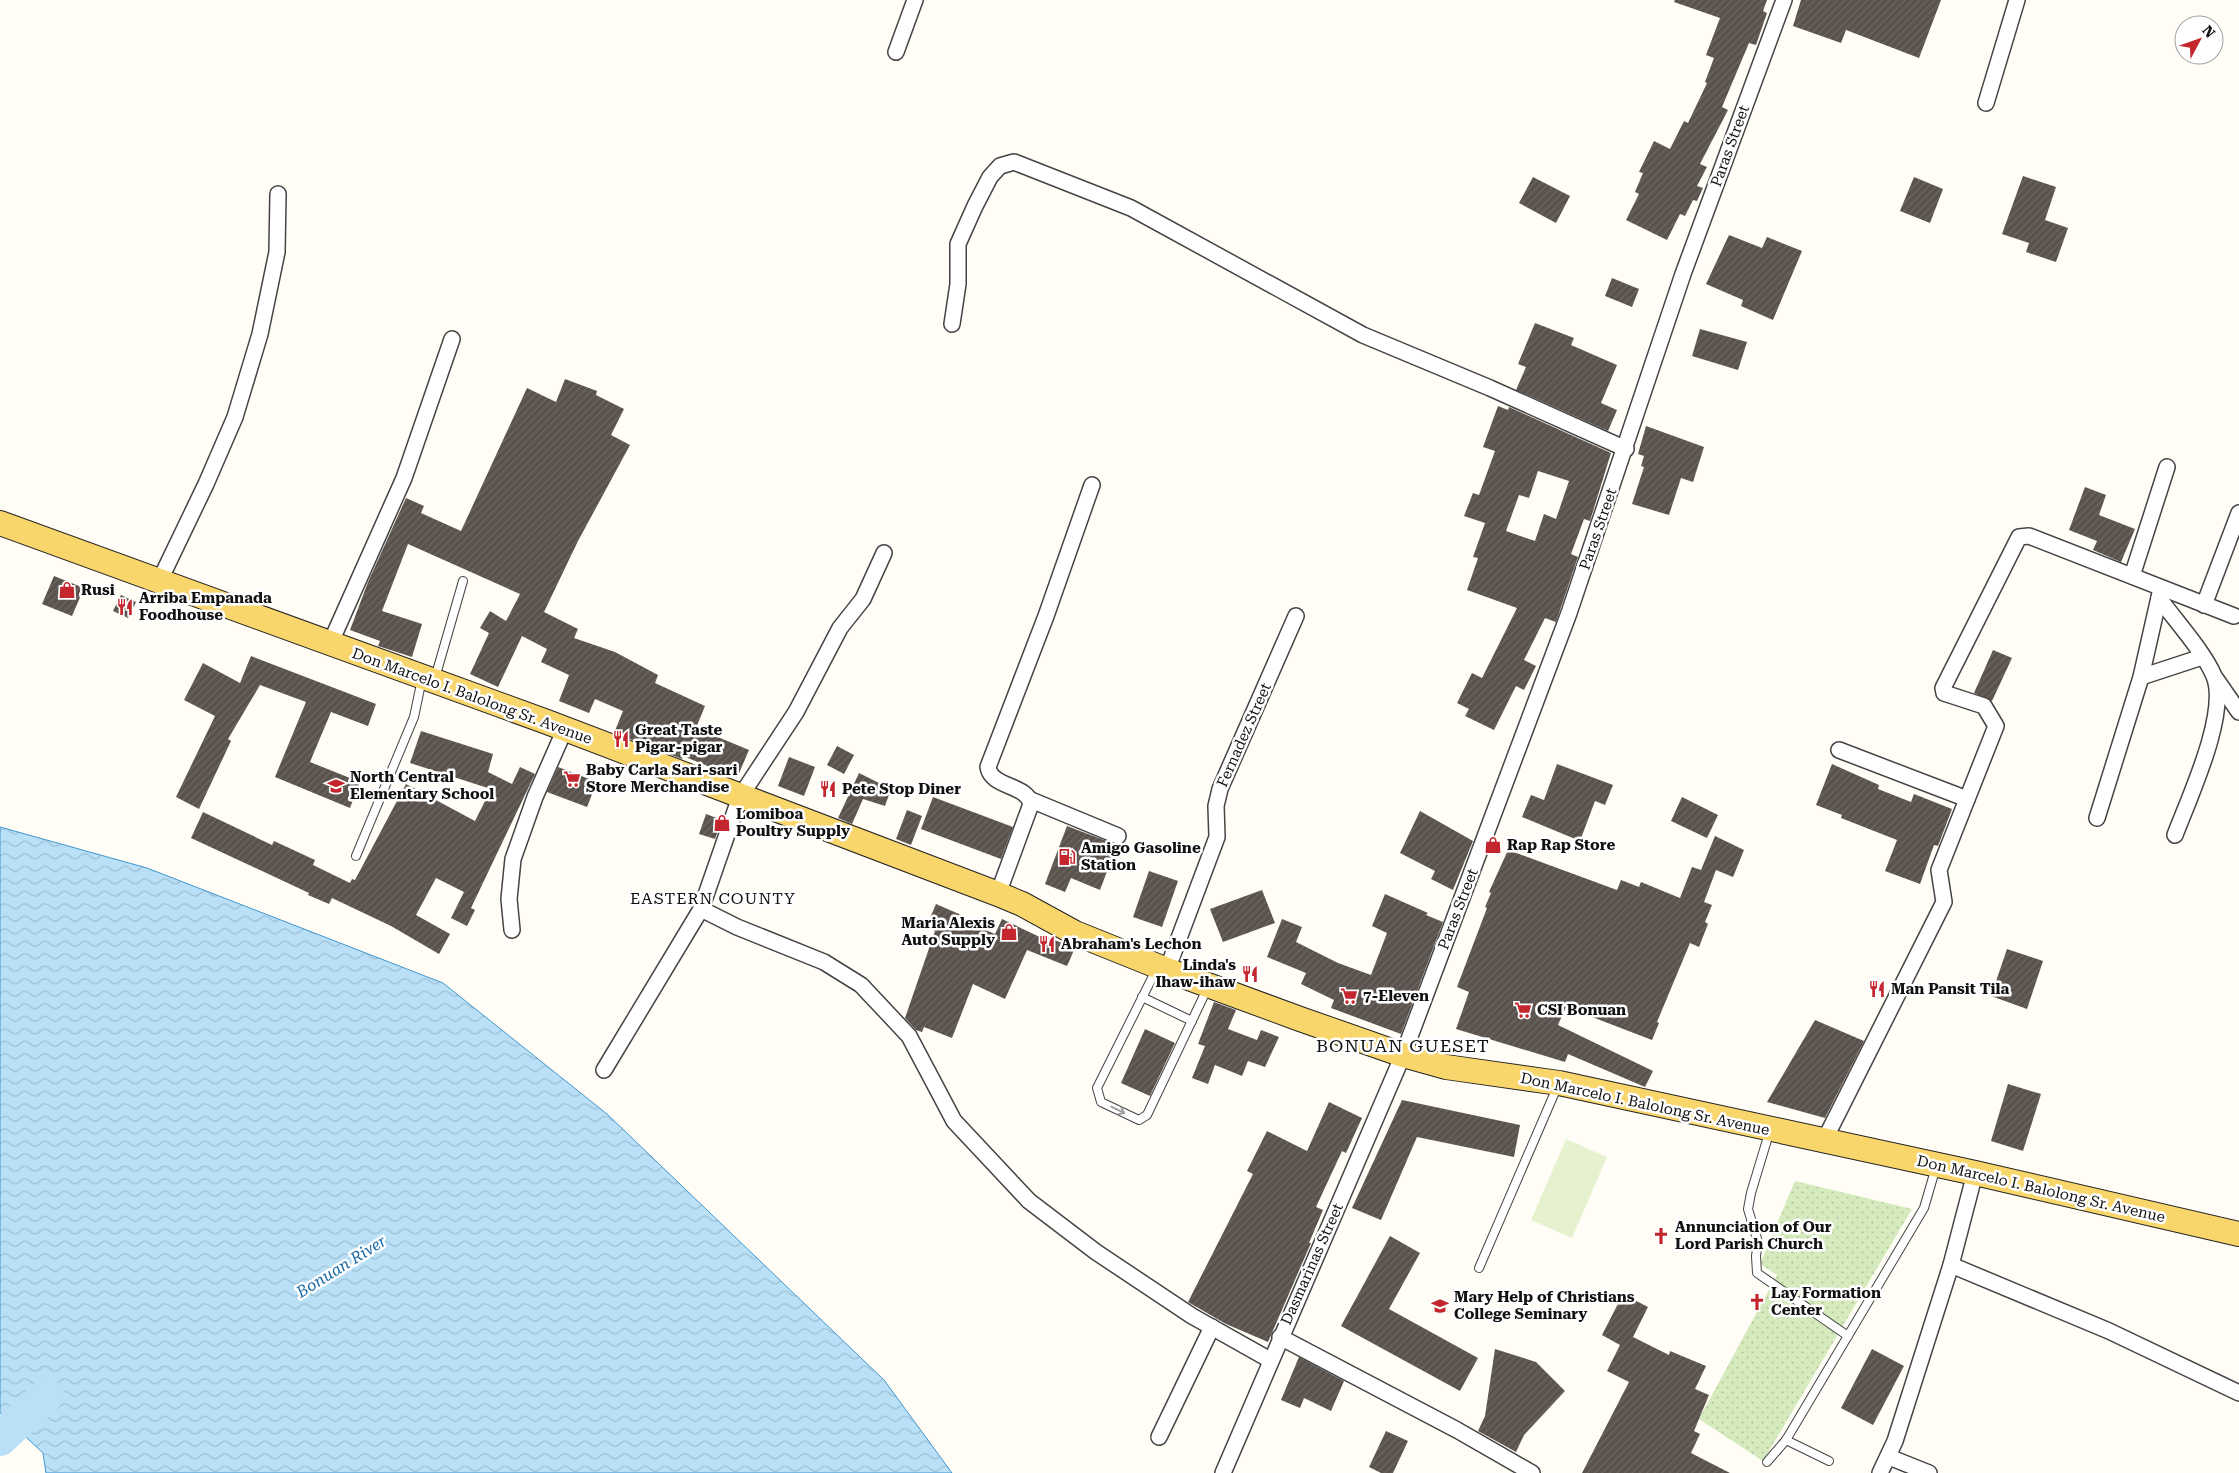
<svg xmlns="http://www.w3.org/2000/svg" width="2239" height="1473" font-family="'Roboto Serif',serif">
	<defs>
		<pattern id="park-dots" width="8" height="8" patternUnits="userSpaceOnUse" patternTransform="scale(1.25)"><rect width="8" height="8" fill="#d5ebbd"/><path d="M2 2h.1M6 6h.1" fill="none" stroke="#b6c8a1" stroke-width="1.8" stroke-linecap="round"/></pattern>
		<pattern id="water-waves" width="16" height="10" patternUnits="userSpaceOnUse" patternTransform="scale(1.25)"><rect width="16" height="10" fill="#b9e0f7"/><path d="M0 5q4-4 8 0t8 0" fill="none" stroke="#9ebfd3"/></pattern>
		<pattern id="building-hatch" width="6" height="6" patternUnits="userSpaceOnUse" patternTransform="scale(1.25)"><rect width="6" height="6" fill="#5a524d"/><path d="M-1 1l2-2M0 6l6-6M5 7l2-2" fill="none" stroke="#6d6662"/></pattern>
	</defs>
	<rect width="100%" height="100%" fill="#fffdf5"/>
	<polygon fill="url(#park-dots)" points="1795,1181 1912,1209 1763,1461 1699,1419 1777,1275 1760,1264"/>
	<polygon fill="#e6f2cf" points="1566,1139 1607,1157 1572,1238 1531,1220"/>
	<polygon fill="url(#water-waves)" stroke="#3f96cf" points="0,827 147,868 443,983 607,1114 884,1380 952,1473 46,1473 43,1453 0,1413"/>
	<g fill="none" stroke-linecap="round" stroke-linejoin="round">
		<polyline stroke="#b9e0f7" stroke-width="34" points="0,1439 47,1395"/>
	</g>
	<g fill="url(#building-hatch)" fill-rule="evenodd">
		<polygon points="1675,0 1767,0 1763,11 1767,13 1756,45 1749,43 1722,107 1728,110 1700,164 1707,167 1697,186 1703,188 1697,201 1693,200 1685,216 1680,214 1667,240 1626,220 1639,194 1635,192 1643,173 1639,172 1654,141 1670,149 1684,121 1688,123 1707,83 1705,82 1714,58 1706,55 1720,18 1674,2"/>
		<polygon points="1801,0 1941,0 1919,58 1846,30 1841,43 1793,26"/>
		<polygon points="2023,176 2056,187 2045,220 2068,228 2056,262 2026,252 2029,243 2002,234"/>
		<polygon points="1533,177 1570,196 1556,223 1519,203"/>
		<polygon points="1914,177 1943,189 1930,223 1900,211"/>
		<polygon points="1729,235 1762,248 1767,237 1802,251 1773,320 1741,306 1743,300 1706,284"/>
		<polygon points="1612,278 1639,289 1632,307 1605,296"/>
		<polygon points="1535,323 1574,338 1571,345 1617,365 1601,403 1617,410 1608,431 1516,390 1526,367 1518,364"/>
		<polygon points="1700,329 1747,342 1738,370 1692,356"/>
		<polygon points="565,379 597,391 596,395 624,409 611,435 630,445 578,541 544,612 578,629 574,638 615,652 658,675 655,683 705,706 696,728 749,750 737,778 683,756 682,759 614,733 623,711 595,699 589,713 559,701 569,675 541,662 547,649 522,636 498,687 470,674 489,633 480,628 490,611 506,621 520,594 408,544 382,611 422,624 412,657 378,646 380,641 350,630 368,582 406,498 424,506 421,513 461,531 527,388 556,402"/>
		<path d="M1498,406l10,4 1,-3 102,46 -21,68 -6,-2 -13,35 7,3 -22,65 -11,-4 -21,42 12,6 -12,24 -8,-4 -22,44 -29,-14 4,-7 -12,-6 15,-30 10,5 35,-70 -50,-18 11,-32 -5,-1 12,-34 -21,-7 9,-23 6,2 16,-44 -12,-4zM1538,471l31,10 -13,38 -12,-5 -9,27 -29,-10 13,-36 10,3z"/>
		<polygon points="1646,426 1704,447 1693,482 1681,478 1669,515 1632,504 1644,467 1641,466 1644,456 1638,454"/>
		<polygon points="2085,487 2106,495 2099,515 2135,529 2121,562 2093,550 2097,541 2069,530"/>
		<polygon points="54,576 84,588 72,616 42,604"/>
		<polygon points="121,595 136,602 128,618 113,611"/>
		<polygon points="1993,650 2012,658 1992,701 1974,693"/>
		<polygon points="251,656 376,704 368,726 331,712 310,762 360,782 350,808 275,777 306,702 260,685 228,739 231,741 199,809 176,797 215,716 184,700 203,663 240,683"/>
		<polygon points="421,731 493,754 488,772 512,784 520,767 535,774 471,908 475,910 467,926 451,918 464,892 436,878 416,915 450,934 439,954 391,926 332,898 329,904 308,895 309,893 191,838 203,812 272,845 274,841 315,860 313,865 350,883 352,879 355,880 406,784 475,821 491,789 410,763"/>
		<polygon points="837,746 854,755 844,774 827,765"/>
		<polygon points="789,757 815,767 804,796 778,786"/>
		<polygon points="1557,764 1613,785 1605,805 1595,801 1580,841 1522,817 1531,795 1544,800"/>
		<polygon points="1832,764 1879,785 1878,789 1911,802 1914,794 1952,809 1938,846 1934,845 1920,884 1885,871 1897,840 1841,818 1842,815 1816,805"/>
		<polygon points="558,767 597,782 587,807 547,792"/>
		<polygon points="859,773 891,789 885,806 863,799 852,824 838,818"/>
		<polygon points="933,797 1013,827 1001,859 921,829"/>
		<polygon points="1682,797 1718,815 1707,838 1671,821"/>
		<polygon points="907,810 922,816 911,845 896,839"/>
		<polygon points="1420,811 1473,841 1453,890 1431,879 1435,871 1400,853"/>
		<polygon points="706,814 722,820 715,839 699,834"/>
		<polygon points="1067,826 1117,845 1100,890 1071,878 1065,892 1045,884"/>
		<polygon points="1715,836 1744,850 1733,877 1716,870 1704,902 1712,905 1705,922 1708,924 1699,947 1690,943 1657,1022 1659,1023 1652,1040 1566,1007 1558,1025 1653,1071 1645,1087 1568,1054 1565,1062 1456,1029 1469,992 1457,987 1487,908 1485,907 1491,893 1489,892 1508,850 1617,890 1621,880 1639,887 1641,882 1680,898 1692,867 1701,870"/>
		<polygon points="1149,871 1178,881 1162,927 1133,917"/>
		<polygon points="1262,890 1275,923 1223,942 1210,909"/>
		<polygon points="1385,894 1428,913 1426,915 1443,922 1401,1034 1331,1008 1334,1000 1301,984 1306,973 1267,957 1282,919 1302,927 1296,942 1338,963 1371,975 1387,933 1372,926"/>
		<polygon points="936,904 966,917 964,921 995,934 1002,919 1044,939 1044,936 1075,948 1067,966 1027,950 1005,999 973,984 952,1038 924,1027 922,1032 916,1030 905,1018 935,931 926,927"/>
		<polygon points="2007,949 2043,961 2027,1009 1991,996"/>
		<polygon points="1214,1002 1236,1010 1228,1029 1257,1040 1261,1030 1279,1037 1265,1067 1248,1061 1242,1076 1215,1065 1208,1084 1192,1078 1205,1046 1198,1044"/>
		<polygon points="1815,1020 1864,1041 1825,1118 1767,1102"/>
		<polygon points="1145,1029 1175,1043 1150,1096 1121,1083"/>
		<polygon points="2008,1084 2041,1094 2023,1151 1991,1141"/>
		<polygon points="1402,1100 1520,1125 1514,1157 1417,1137 1381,1220 1352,1208"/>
		<polygon points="1329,1102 1362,1118 1346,1153 1342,1151 1316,1207 1323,1210 1309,1243 1311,1243 1268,1342 1226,1324 1188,1302 1253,1174 1247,1171 1267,1131 1307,1151"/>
		<polygon points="1390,1236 1420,1253 1389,1309 1478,1358 1460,1391 1341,1326"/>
		<polygon points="1623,1294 1648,1307 1633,1337 1669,1355 1670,1351 1706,1366 1695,1389 1709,1395 1694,1431 1700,1434 1691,1453 1730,1473 1582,1473 1629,1382 1607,1371 1620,1345 1602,1335"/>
		<polygon points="1495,1349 1536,1362 1565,1391 1524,1435 1516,1452 1478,1431 1485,1416"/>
		<polygon points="1872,1349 1904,1366 1873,1425 1841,1408"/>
		<polygon points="1299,1357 1344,1381 1331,1411 1304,1398 1300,1408 1281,1400"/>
		<polygon points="1386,1431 1408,1441 1393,1473 1381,1473 1369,1467"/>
	</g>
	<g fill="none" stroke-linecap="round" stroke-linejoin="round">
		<g stroke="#444" stroke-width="10">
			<g id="lane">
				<polyline points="435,678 463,581"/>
				<polyline points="356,856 414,717 422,679"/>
				<polyline points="1157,968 1097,1088 1101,1102 1139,1120 1147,1115 1208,987"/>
				<polyline points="1142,997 1192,1021"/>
				<polyline points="1770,1130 1751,1193 1748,1209 1758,1242 1756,1256 1757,1273 1848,1336"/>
				<polyline points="1479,1268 1558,1085"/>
				<polyline points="1786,1440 1829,1461"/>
				<polyline points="1767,1462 1786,1440 1924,1208 1936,1167"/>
			</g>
		</g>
		<g stroke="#444" stroke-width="18">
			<g id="street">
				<polyline points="896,52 915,0"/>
				<polyline points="1986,103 2017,0"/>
				<polyline points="952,324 958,284 958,244 975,206 990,177 1000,166 1014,162 1131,208 1363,335 1490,388 1626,449"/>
				<polyline points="884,553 863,599 840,628 796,712 740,797 701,909 737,927 824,962 861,985 909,1036 954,1121 1029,1201 1096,1252 1192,1316 1270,1360"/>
				<polyline points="2132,576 2167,467"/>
				<polyline points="159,582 206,484 235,417 260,334 277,252 278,194"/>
				<path d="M2159,598c16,22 45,54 55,78 15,37 -25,122 -39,159"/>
				<polyline points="2204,605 2239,513"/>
				<polyline points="330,644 404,478 452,339"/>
				<polyline points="2141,677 2202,657"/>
				<polyline points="2216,679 2239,712"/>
				<polyline points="1839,750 1967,799"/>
				<polyline points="1031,800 1118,836"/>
				<polyline points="2097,818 2141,677 2160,593"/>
				<path d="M998,894l33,-90c-4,-20 -40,-16 -43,-37l58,-151 46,-131"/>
				<polyline points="512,930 509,899 513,859 535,797 565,729"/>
				<polyline points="1167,970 1217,837 1216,806 1220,789 1296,616"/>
				<polyline points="604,1070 701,909"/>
				<polyline points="1824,1141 1944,902 1939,870 1996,726 1984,706 1944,693 1943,688 2019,537 2029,536 2234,616"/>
				<polyline points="1951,1265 2109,1331 2239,1393"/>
				<polyline points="1280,1337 1457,1430 1532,1473"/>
				<polyline points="1159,1437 1212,1327"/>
				<polyline points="1889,1457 1929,1473"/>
				<polyline points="1223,1473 1403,1055 1569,613 1683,274 1784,0"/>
				<polyline points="1880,1473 1895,1441 1951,1265 1975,1173"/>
			</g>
		</g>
		<g stroke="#222" stroke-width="26">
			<polyline id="primary" points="0,523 547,722 998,894 1022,904 1075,933 1167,970 1300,1019 1403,1055 1446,1067 1559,1083 1975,1173 2239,1234"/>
		</g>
		<use href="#lane" stroke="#fff" stroke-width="8"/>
		<use href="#street" stroke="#fff" stroke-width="15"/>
		<use href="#primary" stroke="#f9d66b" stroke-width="24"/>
	</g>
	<defs><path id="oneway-shaft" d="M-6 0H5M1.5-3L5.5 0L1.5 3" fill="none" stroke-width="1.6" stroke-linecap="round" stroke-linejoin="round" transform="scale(1.25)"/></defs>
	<use stroke="#a0a0a0" href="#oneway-shaft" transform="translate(1118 1110) rotate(26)"/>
	<defs>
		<g id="shop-bare" transform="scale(1.35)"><path d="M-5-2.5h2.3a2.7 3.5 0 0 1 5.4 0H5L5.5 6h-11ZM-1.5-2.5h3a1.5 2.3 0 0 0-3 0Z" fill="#c4262e" stroke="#fff" stroke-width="2.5" paint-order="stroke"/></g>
		<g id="restaurant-bare" transform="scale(1.35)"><path d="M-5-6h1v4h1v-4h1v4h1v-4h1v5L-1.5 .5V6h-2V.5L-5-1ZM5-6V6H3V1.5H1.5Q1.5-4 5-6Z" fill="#c4262e" stroke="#fff" stroke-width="2.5" paint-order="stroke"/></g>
		<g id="supermarket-bare" transform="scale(1.35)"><path d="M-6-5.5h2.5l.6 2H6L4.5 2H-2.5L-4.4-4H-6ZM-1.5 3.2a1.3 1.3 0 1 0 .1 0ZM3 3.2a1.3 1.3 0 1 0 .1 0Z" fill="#c4262e" stroke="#fff" stroke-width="2.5" paint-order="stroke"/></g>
		<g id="school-bare" transform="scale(1.35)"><path d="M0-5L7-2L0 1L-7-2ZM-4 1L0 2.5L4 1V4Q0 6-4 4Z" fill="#c4262e" stroke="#fff" stroke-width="2.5" paint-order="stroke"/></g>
		<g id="fuel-bare" transform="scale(1.35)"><path d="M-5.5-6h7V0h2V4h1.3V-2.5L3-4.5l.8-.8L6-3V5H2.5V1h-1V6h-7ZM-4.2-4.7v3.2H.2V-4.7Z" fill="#c4262e" stroke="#fff" stroke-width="2.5" paint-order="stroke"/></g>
		<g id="church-bare" transform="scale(1.35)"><path d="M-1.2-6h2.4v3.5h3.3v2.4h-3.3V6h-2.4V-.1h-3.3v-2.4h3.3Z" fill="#c4262e" stroke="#fff" stroke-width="2.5" paint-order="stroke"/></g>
		<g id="university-bare" transform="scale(1.35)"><path d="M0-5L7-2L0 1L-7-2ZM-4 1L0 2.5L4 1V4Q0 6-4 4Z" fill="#c4262e" stroke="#fff" stroke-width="2.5" paint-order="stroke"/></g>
	</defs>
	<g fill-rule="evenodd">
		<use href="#shop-bare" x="67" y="590"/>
		<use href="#restaurant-bare" x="125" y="607"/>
		<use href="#restaurant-bare" x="621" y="739"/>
		<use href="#supermarket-bare" x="572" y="779"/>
		<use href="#school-bare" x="336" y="786"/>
		<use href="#restaurant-bare" x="828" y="789"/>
		<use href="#shop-bare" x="722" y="823"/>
		<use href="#shop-bare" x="1493" y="845"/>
		<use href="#fuel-bare" x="1067" y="857"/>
		<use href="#shop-bare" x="1009" y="932"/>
		<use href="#restaurant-bare" x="1047" y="944"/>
		<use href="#restaurant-bare" x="1250" y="974"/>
		<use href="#restaurant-bare" x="1877" y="989"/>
		<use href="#supermarket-bare" x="1349" y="996"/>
		<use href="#supermarket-bare" x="1523" y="1010"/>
		<use href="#church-bare" x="1661" y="1236"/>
		<use href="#church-bare" x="1757" y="1302"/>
		<use href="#university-bare" x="1440" y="1306"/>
	</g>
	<g text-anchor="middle" stroke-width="5" stroke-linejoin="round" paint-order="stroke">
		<g font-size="15" fill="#111" stroke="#fff">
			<text transform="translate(1730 146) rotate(-70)" y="5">Paras Street</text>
			<text transform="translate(1598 529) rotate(-71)" y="5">Paras Street</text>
			<text transform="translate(472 696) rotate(20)" y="5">Don Marcelo I. Balolong Sr. Avenue</text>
			<text transform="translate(1244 735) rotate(-66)" y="5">Fernadez Street</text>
			<text transform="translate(1458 909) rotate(-69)" y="5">Paras Street</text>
			<text transform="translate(1645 1104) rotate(12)" y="5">Don Marcelo I. Balolong Sr. Avenue</text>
			<text transform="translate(2041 1189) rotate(13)" y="5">Don Marcelo I. Balolong Sr. Avenue</text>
			<text transform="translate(1312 1264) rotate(-66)" y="5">Dasmarinas Street</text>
		</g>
		<g font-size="15" font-weight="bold" fill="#111" stroke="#fff" text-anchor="start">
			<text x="81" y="595">Rusi</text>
			<text x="139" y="603">Arriba Empanada<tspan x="139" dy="17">Foodhouse</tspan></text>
			<text x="635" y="735">Great Taste<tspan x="635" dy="17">Pigar-pigar</tspan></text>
			<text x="586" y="775">Baby Carla Sari-sari<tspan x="586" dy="17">Store Merchandise</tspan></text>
			<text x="350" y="782">North Central<tspan x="350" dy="17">Elementary School</tspan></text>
			<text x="842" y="794">Pete Stop Diner</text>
			<text x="736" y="819">Lomiboa<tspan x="736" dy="17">Poultry Supply</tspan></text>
			<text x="1507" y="850">Rap Rap Store</text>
			<text x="1081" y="853">Amigo Gasoline<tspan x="1081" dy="17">Station</tspan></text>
			<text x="995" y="928" text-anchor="end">Maria Alexis<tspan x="995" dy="17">Auto Supply</tspan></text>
			<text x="1061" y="949">Abraham's Lechon</text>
			<text x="1236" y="970" text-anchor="end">Linda's<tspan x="1236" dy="17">Ihaw-ihaw</tspan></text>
			<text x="1891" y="994">Man Pansit Tila</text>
			<text x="1363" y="1001">7-Eleven</text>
			<text x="1537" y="1015">CSI Bonuan</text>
			<text x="1675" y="1232">Annunciation of Our<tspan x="1675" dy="17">Lord Parish Church</tspan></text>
			<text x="1771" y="1298">Lay Formation<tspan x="1771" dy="17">Center</tspan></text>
			<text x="1454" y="1302">Mary Help of Christians<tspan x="1454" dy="17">College Seminary</tspan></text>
		</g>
		<g font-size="16" letter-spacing="1" fill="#111" stroke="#fff">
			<text x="713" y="904">EASTERN COUNTY</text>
		</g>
		<g font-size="16" font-style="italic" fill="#1768a6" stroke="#fff">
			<text transform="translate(341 1266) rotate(-32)" y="6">Bonuan River</text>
		</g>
		<g font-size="18" letter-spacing="1" fill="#111" stroke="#fff">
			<text x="1403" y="1052">BONUAN GUESET</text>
		</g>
	</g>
	<g transform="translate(2199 40) rotate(49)"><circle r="24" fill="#ffffff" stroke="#a0a0a0"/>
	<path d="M0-4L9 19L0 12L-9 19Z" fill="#c4262e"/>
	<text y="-8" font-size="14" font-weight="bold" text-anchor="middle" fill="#111111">N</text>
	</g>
</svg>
